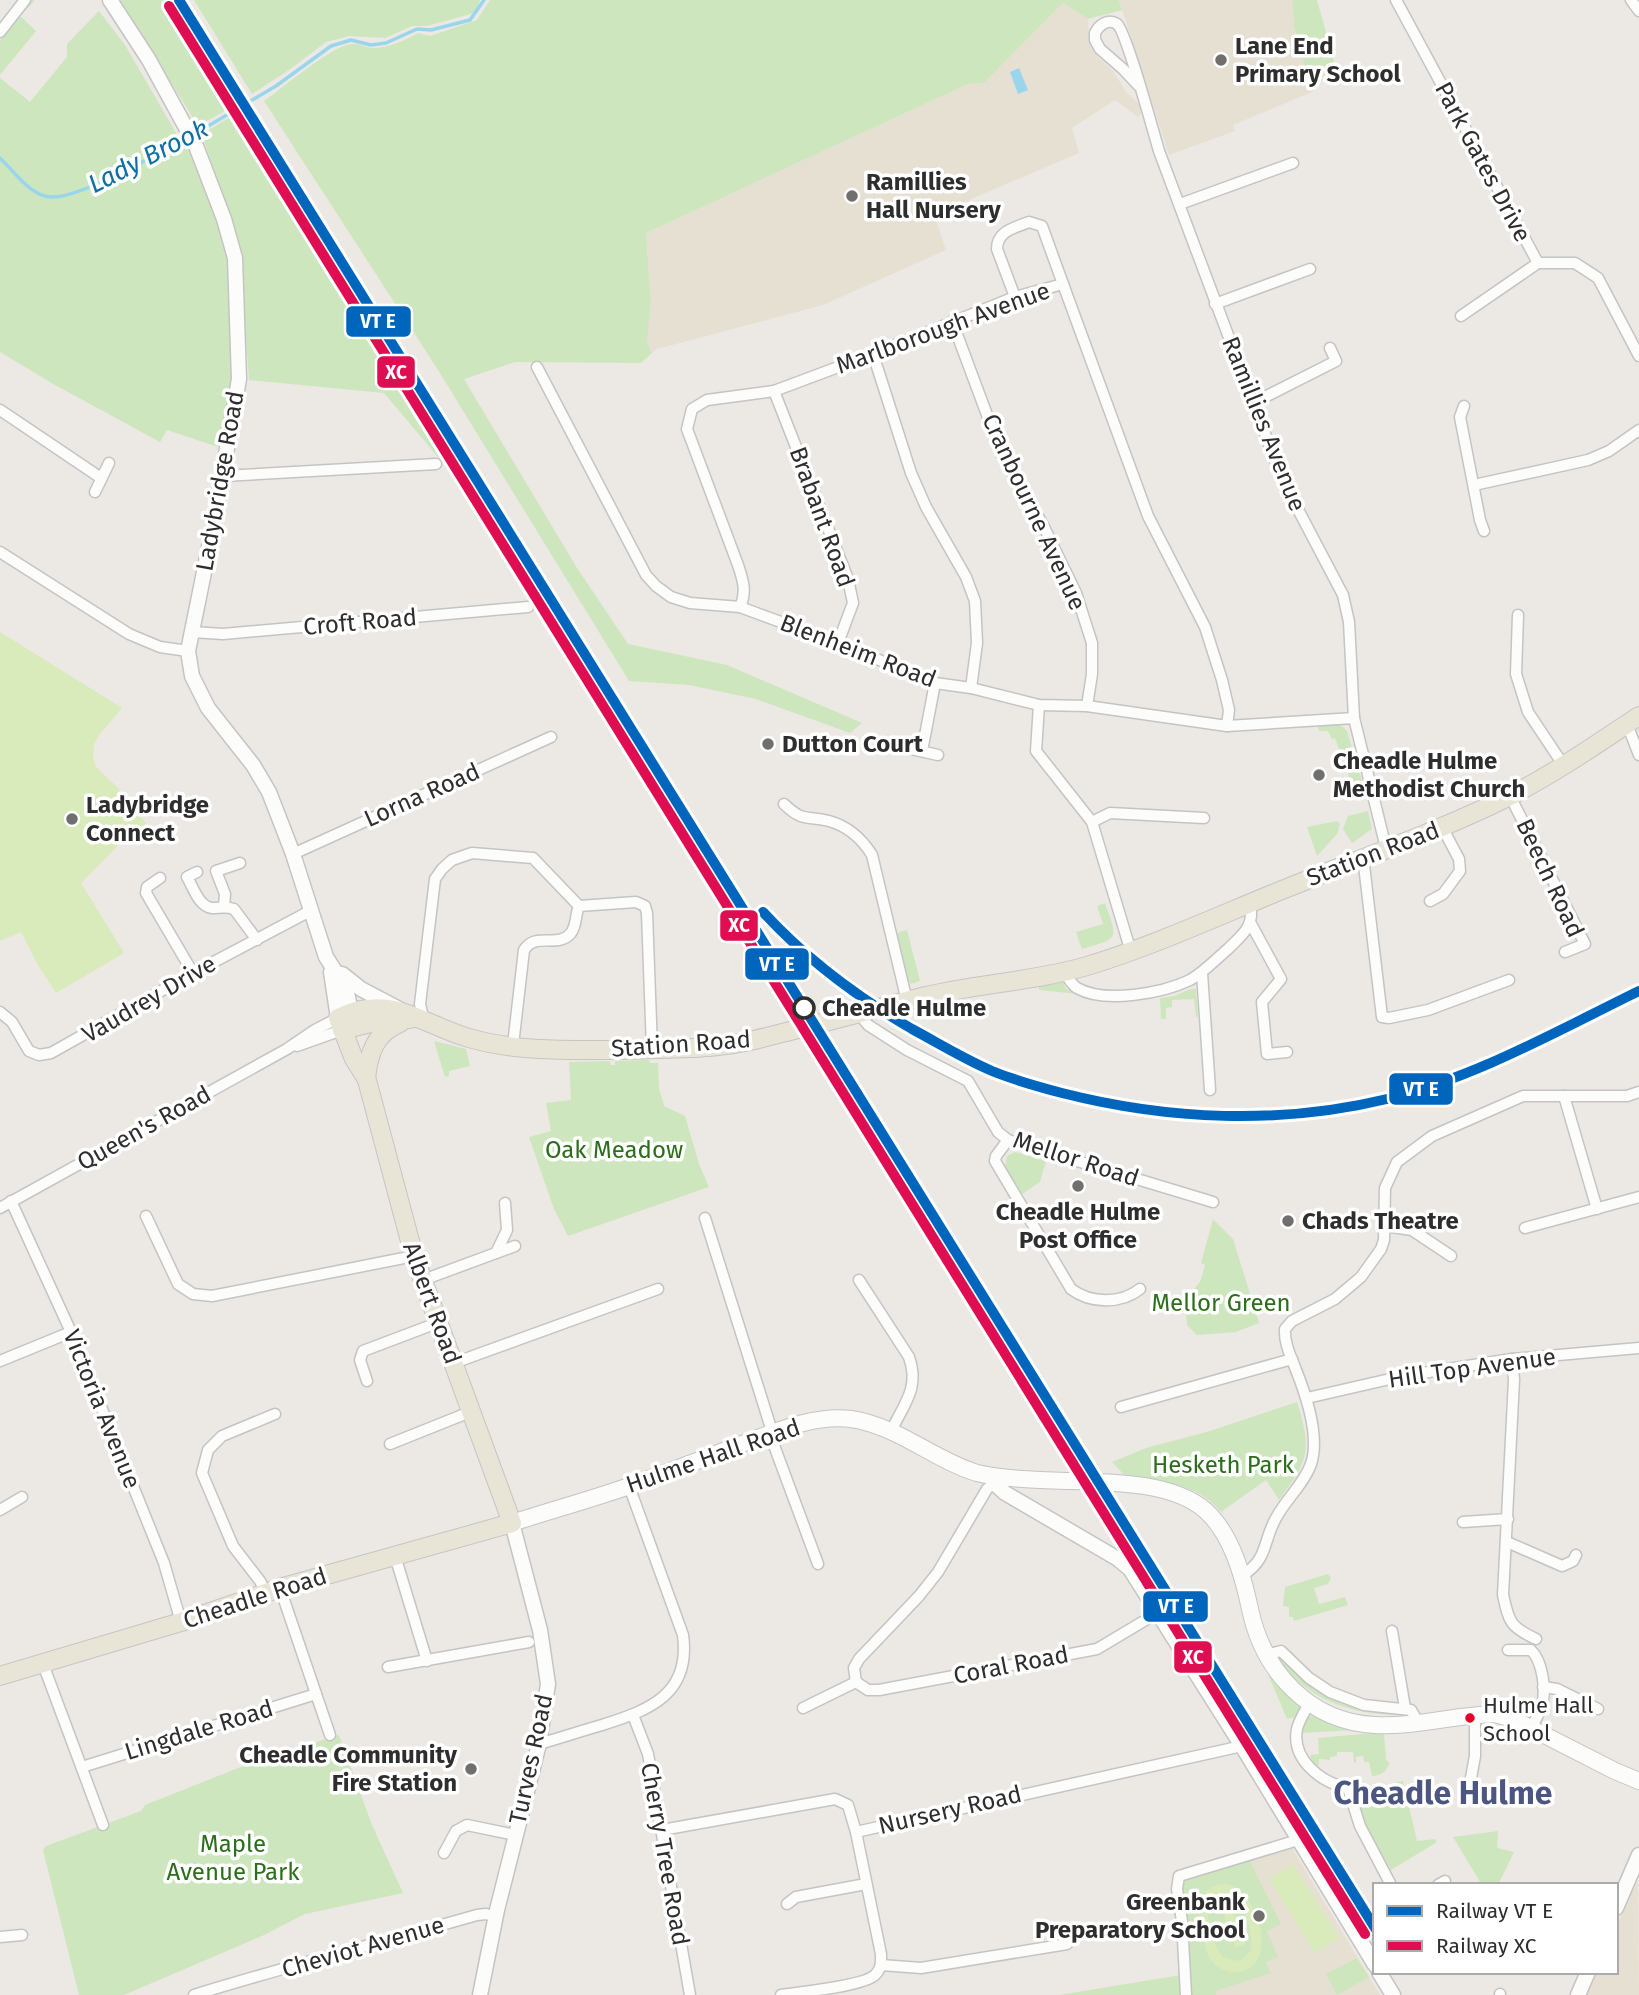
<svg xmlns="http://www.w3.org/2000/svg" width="1639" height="1995" font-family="'Fira Sans',sans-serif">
	<rect width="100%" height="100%" fill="#ece8e4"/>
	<g fill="#e6e0d3">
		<polygon points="1119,0 1292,0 1294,27 1312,92 1233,125 1235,131 1169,155"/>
		<polygon points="1063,3 1088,19 1089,41 1094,53 1113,71 1126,92 1140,105 1143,111 1138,117 1115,100 1072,128 1079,153 934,215 946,250 823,305 657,349 652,353 647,341 651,303 646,233 968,84 984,83"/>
		<polygon points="1292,1848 1380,1995 1191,1995 1189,1926 1182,1898 1187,1878"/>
		<polygon points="1638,1880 1639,1995 1587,1995 1597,1972 1616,1972 1616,1928"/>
	</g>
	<g fill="#cee6be">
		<polygon points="30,0 35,0 20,16 36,31 0,75 0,41"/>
		<polygon points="120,0 170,0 237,104 198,126"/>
		<polygon points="194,0 480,0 477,9 471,14 427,26 412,26 385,38 349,36 326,42 289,70 252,94"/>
		<path d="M490,0h629l3,10 -34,9 -25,-16 -79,80 -16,1 -322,149 5,70 -4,38 5,12 -11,10 -126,-1 -51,17 113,189 51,76 99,21 135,58 -12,10 -94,-34 -67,-14 -60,-4 -191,-311 -174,-269c19,-13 66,-54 87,-57 6,-1 14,3 21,4 17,0 32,-7 46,-15l12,3 47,-16z"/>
		<polygon points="1292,0 1317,0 1334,61 1312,92 1294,27"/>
		<polygon points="99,11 125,45 175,131 179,141 167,149 181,144 196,146 235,258 238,342 227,450 167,430 160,442 55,385 0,352 0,78 30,102 67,57 67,44"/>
		<polygon points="242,110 320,246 381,340 410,392 483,502 637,757 633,759 443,463 384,393 249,380 240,252 202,134"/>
		<polygon points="1338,723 1347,731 1366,795 1357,798 1335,738 1332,739 1328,731 1319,731 1318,726"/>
		<polygon points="1368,811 1372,829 1352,843 1343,829 1348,816"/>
		<polygon points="1337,821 1340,824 1337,834 1317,856 1307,827"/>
		<path d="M1105,903c13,37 15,35 -23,46l-6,-17 27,-8 -6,-18z"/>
		<polygon points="907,930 920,981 911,984 907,980 897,936 899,932"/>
		<polygon points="1063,981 1066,989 1078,994 1039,990 1039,985"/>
		<polygon points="1191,989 1196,989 1198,1017 1196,1017 1194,999 1172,1000 1172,1007 1166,1008 1166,1019 1161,1019 1160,998 1174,996"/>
		<polygon points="434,1041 466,1049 470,1066 449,1071 449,1076 445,1077"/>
		<polygon points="649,1060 650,1063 658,1063 659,1088 664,1106 685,1116 699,1164 709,1187 568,1236 554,1209 529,1137 551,1131 546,1103 571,1100 569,1062 610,1061 611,1065 615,1065 615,1061"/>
		<polygon points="1015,1152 1046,1161 1040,1182 1021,1195 1005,1169 1007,1156"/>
		<polygon points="1213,1219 1233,1239 1259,1323 1236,1332 1197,1335 1187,1325 1185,1304 1190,1293 1200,1282 1205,1265 1201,1263"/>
		<path d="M1297,1402c15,47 12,59 -18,98l-13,-20 -45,32c-28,-31 -55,-29 -93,-33l-16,-17 34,-14 64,-17z"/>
		<polygon points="1328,1574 1331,1578 1328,1584 1314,1588 1319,1604 1345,1597 1348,1605 1294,1621 1293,1617 1289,1617 1289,1607 1283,1606 1285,1587"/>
		<path d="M1279,1655l30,29 96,31c-50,1 -100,-14 -129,-59z"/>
		<polygon points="1271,1676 1284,1692 1300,1706 1296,1717 1287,1719 1269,1677"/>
		<polygon points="1311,1715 1356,1728 1356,1730 1301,1733 1307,1717"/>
		<path d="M1384,1732l2,28 4,3c-4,8 -9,13 -18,13l-3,-14h-5l-1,-6 -7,1v6h-2l-1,-11h-16v4l-7,1v3l-11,-1v6l-4,1 -5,-11 9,-1 -1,-16z"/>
		<polygon points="339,1735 372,1825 403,1893 305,1914 262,1936 124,1995 79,1995 43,1850 46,1846 141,1811 145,1805 256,1761"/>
		<path d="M1403,1781l14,60 18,-2 2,3 -46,28 -22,-37 -15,-36 3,-8c14,-2 21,-3 30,9l10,-8 -4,-7z"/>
		<polygon points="1498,1831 1497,1848 1514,1852 1498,1885 1482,1885 1453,1837"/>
		<polygon points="1250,1861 1281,1924 1267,1931 1278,1957 1266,1962 1271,1973 1215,1991 1216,1995 1191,1995 1189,1926 1182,1898 1182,1882 1187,1878"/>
		<polygon points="1357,1958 1369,1977 1337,1995 1326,1974"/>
		<polygon points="1181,1975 1182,1995 1059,1995"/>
	</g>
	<g fill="#d9eabb" fill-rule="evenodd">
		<polygon points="0,632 122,708 99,735 94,744 93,758 96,767 119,789 148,826 130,833 81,883 124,953 56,993 38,965 21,932 0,941"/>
		<polygon points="1293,1864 1339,1938 1315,1953 1269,1879"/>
		<path d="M1225,1884c35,4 57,88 9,88 -9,0 -18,-5 -23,-12 -6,-7 -6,-18 -8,-26 -5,-21 -7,-49 22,-50zM1220,1895c6,-1 11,-1 16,4 10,8 19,42 14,53l-11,9 -15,-3c-9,-7 -19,-39 -16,-50 2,-7 6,-10 12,-13z"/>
		<polygon points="1230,1903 1245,1944 1235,1947 1221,1906"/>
	</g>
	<polygon fill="#99d6ec" points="1019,68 1028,90 1018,94 1010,72"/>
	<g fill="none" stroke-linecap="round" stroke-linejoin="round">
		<g stroke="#99d6ec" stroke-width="3.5">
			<polyline points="193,135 276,86 331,46 351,40 371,45 386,43 417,29 431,30 470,20 484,0"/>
			<path d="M0,158c14,13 30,38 51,39 28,2 108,-44 135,-59"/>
		</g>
		<g stroke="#c5c4c5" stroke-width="13">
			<g id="minor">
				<polyline points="1396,0 1538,263 1575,263 1598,278 1639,356"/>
				<polyline points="1631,0 1639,11"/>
				<polyline points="0,32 25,0"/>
				<path d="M1138,85l-15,-16 -23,-20 -5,-9v-7c4,-8 13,-15 22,-9 9,7 37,110 42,127l123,328 61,116 6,27 5,96 32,130"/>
				<polyline points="1180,204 1293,163"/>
				<path d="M1015,297l-18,-48c0,-18 17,-21 32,-27l13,4 21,58"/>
				<polyline points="1215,304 1310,269"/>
				<polyline points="1461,316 1538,263"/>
				<polyline points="952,321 1002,455 1043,525 1076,593 1092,643 1092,674 1087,706"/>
				<polyline points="873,354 911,473 926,507 966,577 975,601 977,643 971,688"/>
				<polyline points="537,367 646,575 656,586 671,597 690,603 740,607 838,643 935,683 971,688 1039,705 1087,706 1227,726 1354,718"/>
				<polyline points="774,391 848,579 853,603 838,643"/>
				<polyline points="1253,403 1336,361 1330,348"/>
				<polyline points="1464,406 1460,417 1480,520 1484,531"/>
				<polyline points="0,410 101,478"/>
				<polyline points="223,476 436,464"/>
				<polyline points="1474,485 1588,460 1609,451 1639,430"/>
				<polyline points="95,492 109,463"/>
				<polyline points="0,552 129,634 160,647 188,651"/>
				<path d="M740,607c7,-15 3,-27 -2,-42l-51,-136 5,-20 15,-9 67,-9 99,-37 142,-57 48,-13 85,232 57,111 17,53 7,30 -2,16"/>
				<polyline points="1518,615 1516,674 1528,712 1564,766"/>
				<polyline points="192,632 223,634 528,607"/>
				<polyline points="1039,705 1036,751 1092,822 1131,952"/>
				<polyline points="1627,724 1639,755"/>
				<polyline points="911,749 938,755"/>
				<polyline points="922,751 935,683"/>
				<polyline points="1510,796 1585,944 1565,952"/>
				<path d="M784,804c20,19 22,11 45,17 18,5 33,18 43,34l35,146"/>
				<polyline points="1092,822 1110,813 1204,818"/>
				<polyline points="293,854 551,737"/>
				<polyline points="1363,857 1382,1017 1389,1018 1428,1010 1509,980"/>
				<path d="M197,872l-10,5c6,10 12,30 25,31 8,0 14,-2 22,1l23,31"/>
				<polyline points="160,878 147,887 146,893 193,973"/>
				<polyline points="1430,901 1443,894 1460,871 1459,859 1442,827"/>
				<polyline points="224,907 225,894 216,871 240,863"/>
				<polyline points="1251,924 1281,979 1262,1002 1267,1054 1287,1052"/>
				<path d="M1064,971c4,7 7,13 13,17 28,16 86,5 113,-8 14,-8 25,-20 38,-31 15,-15 27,-23 22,-45"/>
				<polyline points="1202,973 1210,1090"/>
				<polyline points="0,1012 12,1022 29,1051 39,1055 51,1053 193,973 310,911"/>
				<polyline points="860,1015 868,1025 907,1050 968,1081 998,1132 1008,1140 1213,1202"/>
				<polyline points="424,1022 420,1004 435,879 442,869 452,860 472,853 533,858 579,906 636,902 645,906 647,913 652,1049"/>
				<path d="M513,1045l11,-95c12,-19 34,-1 47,-17 6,-8 4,-18 8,-27"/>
				<polyline points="297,1046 342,1030"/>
				<polyline points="1564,1096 1597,1209"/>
				<path d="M1008,1140l-12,16 -1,5 76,128c20,15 50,15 69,0"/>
				<polyline points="11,1201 71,1332 164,1563 181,1622"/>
				<polyline points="0,1208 287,1049 315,1030 338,1018"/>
				<polyline points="146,1216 178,1284 193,1294 212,1296 414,1256"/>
				<polyline points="705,1218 770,1425 772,1440 818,1564"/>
				<polyline points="1385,1226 1412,1230 1451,1256"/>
				<polyline points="1525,1228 1639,1197"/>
				<polyline points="496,1253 515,1246"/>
				<polyline points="423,1280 496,1253 507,1230 505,1203"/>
				<path d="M859,1280l50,77c11,31 -5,47 -18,74"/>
				<path d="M1512,1359l2,21 -11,215c6,27 7,32 33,44"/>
				<polyline points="0,1361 71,1332"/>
				<polyline points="454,1363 658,1289"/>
				<polyline points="367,1381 360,1360 363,1351 437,1323"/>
				<polyline points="1307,1398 1403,1376 1512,1359 1639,1348"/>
				<polyline points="1121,1407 1292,1359"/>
				<polyline points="390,1444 470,1412"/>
				<polyline points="0,1510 22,1497"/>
				<polyline points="1463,1522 1508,1519"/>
				<polyline points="1507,1542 1562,1566 1573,1561 1576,1555"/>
				<polyline points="395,1556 427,1661"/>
				<path d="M1242,1576c27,-18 20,-33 34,-58 10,-19 28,-34 35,-54 9,-27 -5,-69 -15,-94 -5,-13 -12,-27 -11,-41l7,-8 43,-22 26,-22 20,-28 3,-9 1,-52 12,-26 35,-26 91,-40h104l12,-4"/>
				<polyline points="280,1588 330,1735"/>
				<polyline points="266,1593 260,1581 233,1546 202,1473 208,1450 222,1436 275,1414"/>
				<polyline points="1392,1631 1405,1708"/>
				<path d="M1508,1650h23c12,12 16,42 10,58 -2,7 -7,14 -10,20"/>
				<polyline points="1266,1655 1281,1651 1309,1678 1330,1692 1364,1705 1411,1710 1418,1722"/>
				<polyline points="43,1664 103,1825"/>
				<polyline points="388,1667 529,1642"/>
				<polyline points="856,1682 868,1690 879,1690 1097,1649 1159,1612"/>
				<polyline points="856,1682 854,1668 859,1659 919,1596 938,1572 987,1489 994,1483"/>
				<polyline points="1543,1687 1557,1689 1598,1709"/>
				<path d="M1309,1703c-4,9 -10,17 -12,26 -6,31 25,54 51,59l12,38 31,59"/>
				<polyline points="803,1708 856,1682"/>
				<polyline points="633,1715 648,1754 690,1995"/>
				<path d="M539,1744c21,-6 42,-13 63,-19 48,-15 89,-31 81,-90l-54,-149"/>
				<polyline points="82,1767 316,1694"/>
				<polyline points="1471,1778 1475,1756 1475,1715"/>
				<polyline points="662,1830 835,1799 848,1805 856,1832"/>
				<polyline points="444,1853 456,1831 467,1825 515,1835"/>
				<polyline points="1438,1885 1445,1881"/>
				<polyline points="787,1904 796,1897 866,1884"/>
				<polyline points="0,1937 22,1935"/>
				<polyline points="881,1965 921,1968 1067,1944"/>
				<polyline points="1500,1994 1500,1995"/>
				<path d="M194,1995c93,-29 189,-53 283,-80l9,-1 10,3"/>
				<path d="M781,1995c19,-3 83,-9 94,-20 7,-7 6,-13 6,-21l-25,-122 386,-86"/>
				<polyline points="1186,1995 1182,1921 1177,1889 1179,1876 1298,1840"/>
			</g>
		</g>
		<g stroke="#c5c4c5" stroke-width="17">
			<g id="tertiary">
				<polyline points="110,0 149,60 196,146 224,219 235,258 239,379 214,523 188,651 192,676 208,708 253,765 269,792 293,854 326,957 346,988 351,1012"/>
				<polyline points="331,972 338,1018"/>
				<polyline points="342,974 361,989 399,1009"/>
				<polyline points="994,1476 994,1483 1005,1493 1118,1559 1130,1569 1242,1746 1375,1965"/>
				<polyline points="1616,1908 1639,1855"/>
				<polyline points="1379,1972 1393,1995"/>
				<polyline points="480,1995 497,1910 539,1744 548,1684 540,1630 512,1523"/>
				<polyline points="1578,1995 1588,1972"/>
			</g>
		</g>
		<g stroke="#c5c4c5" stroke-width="18">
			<path id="secondary" d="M512,1523c40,-13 81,-24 120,-38 34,-12 68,-25 102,-38 36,-13 78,-33 117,-28 47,7 83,41 126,54 15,4 31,5 46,6 53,5 142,-5 183,32 26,24 37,65 44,98 13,62 59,113 125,116 40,2 80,-10 120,-11l18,5 102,52 24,10"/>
		</g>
		<g stroke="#c6c5c4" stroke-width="20">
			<g id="primary">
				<polyline points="342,1030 379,1021 410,1019"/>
				<path d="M366,1078l-12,-19 -16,-41c51,-26 83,6 131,20 48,14 101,12 151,12 30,-1 60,-1 89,-3 29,-2 54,-9 81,-16 43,-11 85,-22 128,-33 55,-14 114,-16 169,-32 69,-21 133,-51 200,-78 74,-30 151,-56 223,-92 45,-23 87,-52 129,-80"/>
				<path d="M366,1078c3,-25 9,-45 34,-55"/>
				<polyline points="0,1676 181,1622 280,1588 512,1523 414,1256 364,1069"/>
			</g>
		</g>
		<use href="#minor" stroke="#fcfcfb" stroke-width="10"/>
		<use href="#tertiary" stroke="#fcfcfb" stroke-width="14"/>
		<use href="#secondary" stroke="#fcfcfb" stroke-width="16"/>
		<use href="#primary" stroke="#e8e4d6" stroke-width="18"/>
		<g stroke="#fff" stroke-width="16">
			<g id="rail-1">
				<polyline points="179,0 1375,1928"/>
				<path d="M763,912c43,47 94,85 149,117 26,14 52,30 80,42 22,9 47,16 70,22 106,27 218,32 325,6 89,-22 170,-68 252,-108"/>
			</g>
		</g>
		<g stroke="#fff" stroke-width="16">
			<polyline id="rail-2" points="169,6 1365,1934"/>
		</g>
		<use href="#rail-1" stroke="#0065bd" stroke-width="10"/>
		<use href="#rail-2" stroke="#df0d52" stroke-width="10"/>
	</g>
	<g fill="#706f6e" stroke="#fff" stroke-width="2.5">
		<circle cx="1221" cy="60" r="7"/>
		<circle cx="852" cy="196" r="7"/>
		<circle cx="768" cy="744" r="7"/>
		<circle cx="1319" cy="775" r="7"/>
		<circle cx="72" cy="819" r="7"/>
		<circle cx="1078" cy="1186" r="7"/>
		<circle cx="1288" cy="1221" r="7"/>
		<circle cx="471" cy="1769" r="7"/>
		<circle cx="1259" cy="1916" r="7"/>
	</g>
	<circle fill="#fff" stroke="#2e2e2e" stroke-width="3.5" cx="804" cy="1008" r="10"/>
	<circle fill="#e4002b" stroke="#fff" stroke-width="2.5" cx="1470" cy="1718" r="6"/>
	<g text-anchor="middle" stroke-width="7" stroke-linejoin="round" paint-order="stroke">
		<g font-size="22" fill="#2e2e2e" stroke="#fff" text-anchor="start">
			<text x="1483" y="1713">Hulme Hall<tspan x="1483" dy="28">School</tspan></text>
		</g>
		<g font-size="24" font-weight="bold" fill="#2e2e2e" stroke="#fff" text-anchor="start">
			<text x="1235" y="54">Lane End<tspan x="1235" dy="28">Primary School</tspan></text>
			<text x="866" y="190">Ramillies<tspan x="866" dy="28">Hall Nursery</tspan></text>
			<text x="782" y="752">Dutton Court</text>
			<text x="1333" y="769">Cheadle Hulme<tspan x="1333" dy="28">Methodist Church</tspan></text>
			<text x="86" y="813">Ladybridge<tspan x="86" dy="28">Connect</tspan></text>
			<text x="1078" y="1220" text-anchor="middle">Cheadle Hulme<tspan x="1078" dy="28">Post Office</tspan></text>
			<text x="1302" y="1229">Chads Theatre</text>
			<text x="457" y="1763" text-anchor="end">Cheadle Community<tspan x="457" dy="28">Fire Station</tspan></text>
			<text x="1245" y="1910" text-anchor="end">Greenbank<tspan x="1245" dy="28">Preparatory School</tspan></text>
		</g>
		<g font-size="24" fill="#2e2e2e" stroke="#fff">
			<text transform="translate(1483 162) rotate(62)" y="8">Park Gates Drive</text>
			<text transform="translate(943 328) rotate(-20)" y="8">Marlborough Avenue</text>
			<text transform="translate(1264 424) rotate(68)" y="8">Ramillies Avenue</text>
			<text transform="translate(220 481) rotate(-80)" y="8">Ladybridge Road</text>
			<text transform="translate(1034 512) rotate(65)" y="8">Cranbourne Avenue</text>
			<text transform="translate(822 517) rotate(70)" y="8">Brabant Road</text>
			<text transform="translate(360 622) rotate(-5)" y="8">Croft Road</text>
			<text transform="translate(858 651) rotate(21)" y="8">Blenheim Road</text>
			<text transform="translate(422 795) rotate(-24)" y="8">Lorna Road</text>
			<text transform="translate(1373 854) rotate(-21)" y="8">Station Road</text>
			<text transform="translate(1550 878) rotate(65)" y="8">Beech Road</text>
			<text transform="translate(149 999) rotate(-30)" y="8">Vaudrey Drive</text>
			<text transform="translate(681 1044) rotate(-4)" y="8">Station Road</text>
			<text transform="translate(144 1128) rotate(-29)" y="8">Queen's Road</text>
			<text transform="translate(1076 1159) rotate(18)" y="8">Mellor Road</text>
			<text transform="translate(432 1303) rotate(70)" y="8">Albert Road</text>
			<text transform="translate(1472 1368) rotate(-8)" y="8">Hill Top Avenue</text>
			<text transform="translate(102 1409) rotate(68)" y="8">Victoria Avenue</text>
			<text transform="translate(713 1456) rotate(-19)" y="8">Hulme Hall Road</text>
			<text transform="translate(255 1598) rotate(-18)" y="8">Cheadle Road</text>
			<text transform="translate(1011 1665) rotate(-11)" y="8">Coral Road</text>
			<text transform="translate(199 1730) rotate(-17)" y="8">Lingdale Road</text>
			<text transform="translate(531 1759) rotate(-78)" y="8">Turves Road</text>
			<text transform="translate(950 1810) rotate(-13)" y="8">Nursery Road</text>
			<text transform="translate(665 1854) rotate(80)" y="8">Cherry Tree Road</text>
			<text transform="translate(363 1947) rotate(-16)" y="8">Cheviot Avenue</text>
		</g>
		<g font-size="24" font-weight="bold" fill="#2e2e2e" stroke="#fff" text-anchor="start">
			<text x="822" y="1016">Cheadle Hulme</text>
		</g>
		<g font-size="24" fill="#2c6e1b" stroke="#fff">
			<text x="614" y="1158">Oak Meadow</text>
			<text x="1221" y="1311">Mellor Green</text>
			<text x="1223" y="1473">Hesketh Park</text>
			<text x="233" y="1852">Maple<tspan x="233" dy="28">Avenue Park</tspan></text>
		</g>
		<g font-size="26" font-style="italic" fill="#0d6fa3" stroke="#fff">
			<text transform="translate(148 156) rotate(-27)" y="9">Lady Brook</text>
		</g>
		<g font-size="32" font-weight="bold" fill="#4d5680" stroke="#fff">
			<text x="1443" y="1804">Cheadle Hulme</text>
		</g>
	</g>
	<g stroke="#fff" stroke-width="2.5">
		<rect x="345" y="305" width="67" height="33" rx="7" fill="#0065bd"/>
		<rect x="376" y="355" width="40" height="34" rx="7" fill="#df0d52"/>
		<rect x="719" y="909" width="40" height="33" rx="7" fill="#df0d52"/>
		<rect x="744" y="947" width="66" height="34" rx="7" fill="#0065bd"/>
		<rect x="1388" y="1072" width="66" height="34" rx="7" fill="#0065bd"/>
		<rect x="1142" y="1590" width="67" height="33" rx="7" fill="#0065bd"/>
		<rect x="1173" y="1640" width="40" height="34" rx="7" fill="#df0d52"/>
	</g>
	<g font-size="19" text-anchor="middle" font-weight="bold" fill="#fff">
		<text x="378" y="328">VT E</text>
		<text x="396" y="379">XC</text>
		<text x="739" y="932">XC</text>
		<text x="777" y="971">VT E</text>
		<text x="1421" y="1096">VT E</text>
		<text x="1176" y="1613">VT E</text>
		<text x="1193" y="1664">XC</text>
	</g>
	<rect x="1373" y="1883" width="245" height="91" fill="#ffffff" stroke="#ababab" stroke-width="2"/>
	<rect x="1387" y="1906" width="35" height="10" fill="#0065bd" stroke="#ababab" stroke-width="2"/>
	<text x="1436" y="1918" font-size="21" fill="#2e2e2e">Railway VT E</text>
	<rect x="1387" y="1941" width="35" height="10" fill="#df0d52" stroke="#ababab" stroke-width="2"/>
	<text x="1436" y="1953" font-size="21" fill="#2e2e2e">Railway XC</text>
</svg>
